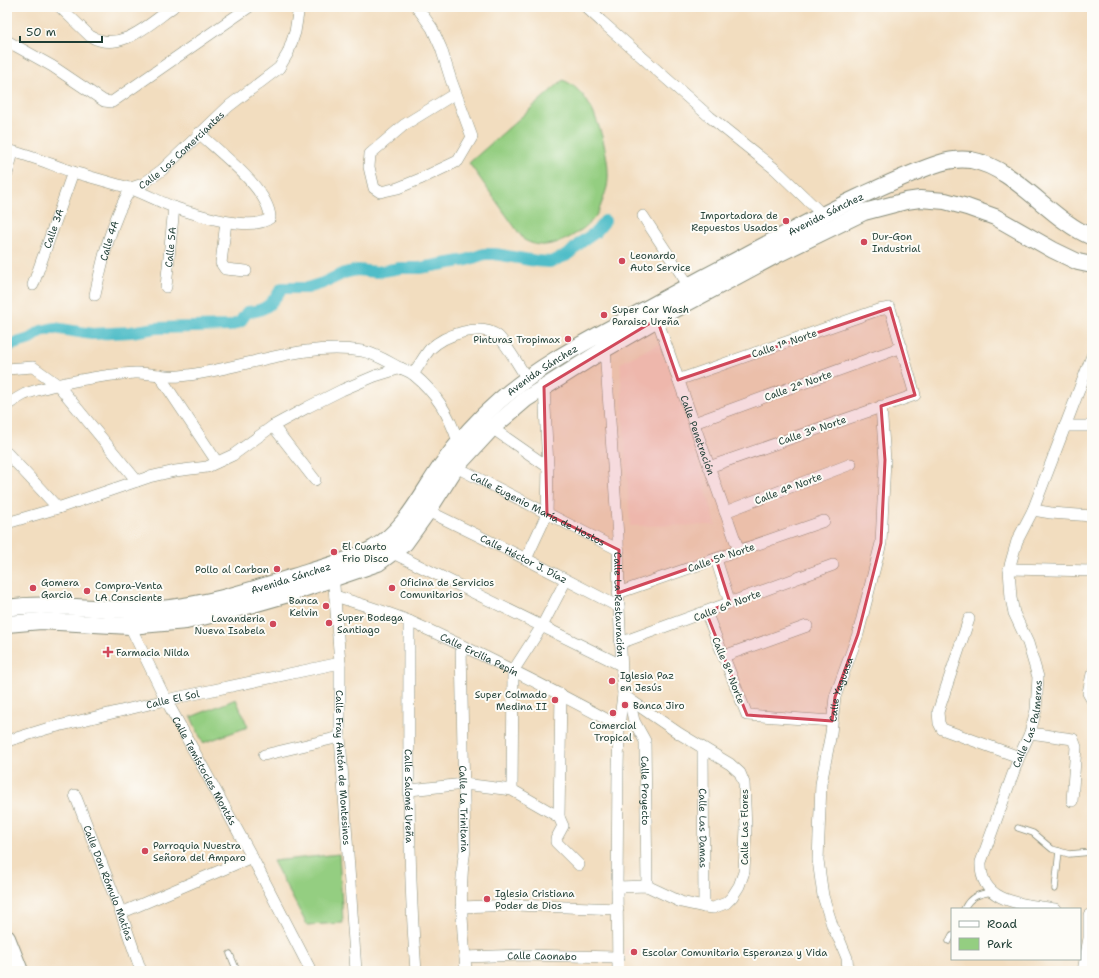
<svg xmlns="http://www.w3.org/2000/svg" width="1099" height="978" font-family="'Shantell Sans',sans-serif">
	<rect width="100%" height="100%" fill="#fdfcf7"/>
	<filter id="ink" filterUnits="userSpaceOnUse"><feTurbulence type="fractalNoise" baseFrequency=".025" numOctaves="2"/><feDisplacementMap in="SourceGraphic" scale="8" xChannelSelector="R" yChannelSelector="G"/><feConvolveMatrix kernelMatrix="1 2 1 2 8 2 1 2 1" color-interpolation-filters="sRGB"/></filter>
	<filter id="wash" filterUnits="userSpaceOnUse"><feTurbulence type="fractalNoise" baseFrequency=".012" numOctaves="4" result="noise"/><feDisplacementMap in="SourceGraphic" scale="16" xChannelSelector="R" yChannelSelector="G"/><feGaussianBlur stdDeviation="0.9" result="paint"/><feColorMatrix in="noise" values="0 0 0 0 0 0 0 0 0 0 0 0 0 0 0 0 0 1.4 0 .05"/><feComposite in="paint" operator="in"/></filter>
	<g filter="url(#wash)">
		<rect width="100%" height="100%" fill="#f2ddbf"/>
		<g fill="#f5d3c1">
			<polygon points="664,341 716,525 630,526 620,363"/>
			<rect x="625" y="948" width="18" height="8"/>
		</g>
		<g fill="#94ce81" stroke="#5a865a">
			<path d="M563,80c9,4 15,9 21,17 15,18 28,67 23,90 -2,7 -5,16 -8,23 -5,13 -27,28 -40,32 -14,4 -21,5 -35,-2l-55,-77z"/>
			<polygon points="236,699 248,727 203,743 191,717"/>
			<polygon points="339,854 343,923 307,925 273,861"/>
		</g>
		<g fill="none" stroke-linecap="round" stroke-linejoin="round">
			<path stroke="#4fbdc8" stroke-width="12" d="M7,346l23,-7 11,-8 13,-3 38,6 39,-2 25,-4 74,-2 10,-4 7,-10c20,-1 25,-9 35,-24h25l16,-5 21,-10 13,-3 20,2 23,-4h20l47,-8 17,-6h11l41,7 14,1 18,-7 12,-12 16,-11 9,-11"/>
		</g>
	</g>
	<g filter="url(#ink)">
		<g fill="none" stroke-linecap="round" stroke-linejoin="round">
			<g stroke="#888d7a" stroke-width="7">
				<g id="lane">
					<polyline points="1018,828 1033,833 1052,849 1069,854 1092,852"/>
					<polyline points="1055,889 1059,851"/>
					<path d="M964,909c6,-13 15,-15 28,-17"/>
					<polyline points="949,941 952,935"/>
					<polyline points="230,954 237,971"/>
				</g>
			</g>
			<g stroke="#888d7a" stroke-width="12">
				<g id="street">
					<path d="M60,7l30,29c30,18 59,-12 83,-29"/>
					<polyline points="417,7 432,28 441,48 451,80 472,137 458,161 420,179 398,188 380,192 374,188 369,167 370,154 404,125 456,93"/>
					<polyline points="586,7 601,21 710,117 775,169 823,215"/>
					<polyline points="7,41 52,66 104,101 112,102 249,7"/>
					<path d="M7,150c22,5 43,14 63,21 20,6 39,11 59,17 15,5 29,13 44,19 21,7 79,26 97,11 0,-28 -51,-66 -71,-85"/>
					<polyline points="7,174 13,152"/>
					<path id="s1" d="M131,188l12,-4 19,-14 67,-64 50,-38 9,-15 7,-21 4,-25"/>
					<polyline points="643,216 689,286"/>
					<polyline points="226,222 221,263 225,269 246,271"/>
					<path id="s2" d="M33,285l40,-113"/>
					<path id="s3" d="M166,287l8,-80"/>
					<path id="s4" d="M95,295c8,-37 16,-74 36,-107"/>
					<path id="s5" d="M657,319l82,232"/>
					<path id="s6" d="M602,345l3,4 13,188 1,70 4,88 -4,31 -1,43 -1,118 1,84"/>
					<polyline points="7,369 33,367 58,385 137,481"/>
					<path d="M413,374c6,-8 11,-18 17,-25 15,-14 50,-27 68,-13 7,6 23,33 29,43"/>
					<polyline points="159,375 217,462"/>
					<polyline points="678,380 878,310 890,308 915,395 709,467"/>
					<path d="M7,405c6,-4 12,-8 18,-11 30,-11 78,-19 110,-21 15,-1 30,5 45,3 60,-6 122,-35 182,-25 12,2 25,10 36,16 5,2 11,4 16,8 21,17 36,41 44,67"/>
					<polyline points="694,423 902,347"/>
					<polyline points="273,426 315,480"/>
					<polyline points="1065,426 1092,426"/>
					<polyline points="492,428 548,467"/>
					<polyline points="7,453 58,508"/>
					<path id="s7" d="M456,467l163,83"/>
					<polyline points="1033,510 1051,513 1092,516"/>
					<path id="s8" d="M428,511l98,48 93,48"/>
					<polyline points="725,512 851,464"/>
					<polyline points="7,523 58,508 149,477 175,471 207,467 233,455 273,426 308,407 342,390 375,376 401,368"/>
					<polyline points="393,553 621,665"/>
					<polyline points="526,559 547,514 548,467 544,387"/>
					<polyline points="716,559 730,603"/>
					<polyline points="1009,569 1092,571"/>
					<path id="s9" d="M333,573l7,90v74l16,234"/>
					<polyline points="618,593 824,521"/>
					<path id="s10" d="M335,596c25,8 50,15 74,25 71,32 142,68 210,105"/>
					<polyline points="706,612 747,715 832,721"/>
					<polyline points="969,619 938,712 939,723 942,729 1019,757"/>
					<path id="s11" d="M129,621l1,5 36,74 86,157 59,114"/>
					<path id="s12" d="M409,621c0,117 -2,234 7,350"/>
					<polyline points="620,643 833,565"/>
					<path id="s13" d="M461,646l4,204c-7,40 -2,81 1,121"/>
					<polyline points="724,656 807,626"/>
					<polyline points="1092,674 1088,693 1092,700"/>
					<path id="s14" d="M629,699l5,22 11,20 2,145"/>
					<polyline points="1030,733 1073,739 1076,747 1072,801"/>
					<path id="s15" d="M7,741l39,-12 120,-29 174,-37"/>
					<path id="s16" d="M703,748l1,159"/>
					<polyline points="264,755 340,737"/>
					<polyline points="410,790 464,784 512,790 559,817 563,826 556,839 556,842 579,865"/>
					<polyline points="512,790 513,671 542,626 566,580"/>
					<path id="s17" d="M75,795l46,118 20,58"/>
					<polyline points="559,817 561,694"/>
					<polyline points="617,887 647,886 681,902 704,907 713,908 726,903 732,897 739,886 744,872 746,828 744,783 740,773 730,764 680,734 623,695"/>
					<polyline points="461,907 514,905 618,909"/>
					<path id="s18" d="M1055,909c-30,-5 -76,-5 -74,-47l38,-105 11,-24 6,-23 2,-33 -10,-34 -14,-30 -3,-15 -2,-29 8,-28 16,-31 59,-154"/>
					<polyline points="121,913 252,857"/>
					<path id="s19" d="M465,957l57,-2 96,2"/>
					<path id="s20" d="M848,971l-1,-13 -7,-17 -7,-13 -10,-32 -5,-36 3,-76 10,-51 4,-36 23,-63 23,-91 4,-83 -4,-54"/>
					<polyline points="1083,971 1089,938 1089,915"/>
				</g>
			</g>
			<g stroke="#888d7a" stroke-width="18">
				<g id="secondary">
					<path id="s21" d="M7,608c40,-6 79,1 119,2 64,2 123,-19 183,-38 19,-6 49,-14 65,-24 31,-18 47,-53 67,-82 17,-24 36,-46 58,-65 35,-31 75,-53 116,-75 29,-16 59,-32 88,-48 52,-27 103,-56 156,-81 26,-12 53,-25 81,-34 9,-3 21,-4 31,-3 45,8 79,60 121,77"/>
					<polyline points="7,624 41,621 130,626 186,621 243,607 288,594 378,563 405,543 428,511 456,467 492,428 526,399 605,349 657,319 778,254 864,212 906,201 920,199 945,201 967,207 995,217 1053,250 1078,262 1092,265"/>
					<polyline points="7,938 20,971"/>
				</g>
			</g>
			<use href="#lane" stroke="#fff" stroke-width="5.5"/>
			<use href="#street" stroke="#fff" stroke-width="11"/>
			<use href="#secondary" stroke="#fff" stroke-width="16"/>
		</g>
	</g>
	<path fill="#d1495b" fill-opacity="0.2" stroke="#d1495b" stroke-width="3" stroke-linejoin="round" d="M890,308l25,87 -34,11 4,54 -4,83 -23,91 -23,63 -3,24 -85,-6 -41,-103 24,-9 -14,-44 -98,34 1,-43 -72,-36 -3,-127 113,-68 21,61z"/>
	<g fill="#d1495b" stroke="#fdfcf7" stroke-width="1.5">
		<circle cx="786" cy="221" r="4"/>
		<circle cx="864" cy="242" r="4"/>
		<circle cx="622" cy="261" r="4"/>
		<circle cx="604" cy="315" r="4"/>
		<circle cx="568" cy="339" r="4"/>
		<circle cx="334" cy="552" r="4"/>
		<circle cx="277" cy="569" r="4"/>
		<circle cx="33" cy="588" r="4"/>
		<circle cx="392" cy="588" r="4"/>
		<circle cx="87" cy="591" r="4"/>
		<circle cx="326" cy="606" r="4"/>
		<circle cx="329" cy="623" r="4"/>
		<circle cx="273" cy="624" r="4"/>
		<path d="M106 646h4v4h4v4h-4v4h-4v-4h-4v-4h4z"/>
		<circle cx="612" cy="681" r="4"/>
		<circle cx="555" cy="700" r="4"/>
		<circle cx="625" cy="705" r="4"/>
		<circle cx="613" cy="713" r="4"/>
		<circle cx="145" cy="851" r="4"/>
		<circle cx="487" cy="899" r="4"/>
		<circle cx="634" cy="952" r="4"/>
	</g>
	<g text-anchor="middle" stroke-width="4" stroke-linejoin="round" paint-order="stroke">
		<g font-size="10" fill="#1f3d34" stroke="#fdfcf7">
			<text dy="4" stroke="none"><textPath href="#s1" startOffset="64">Calle Los Comerciantes</textPath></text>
			<text dy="4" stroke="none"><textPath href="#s21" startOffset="948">Avenida Sánchez</textPath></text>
			<text dy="4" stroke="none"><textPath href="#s2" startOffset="60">Calle 3A</textPath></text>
			<text dy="4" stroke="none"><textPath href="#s4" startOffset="56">Calle 4A</textPath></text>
			<text dy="4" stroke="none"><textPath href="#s3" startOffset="40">Calle 5A</textPath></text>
			<text transform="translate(784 343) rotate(-19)" y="4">Calle 1ª Norte</text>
			<text dy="4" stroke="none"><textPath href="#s21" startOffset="624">Avenida Sánchez</textPath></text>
			<text transform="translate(798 385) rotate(-20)" y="4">Calle 2ª Norte</text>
			<text transform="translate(812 430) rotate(-19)" y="4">Calle 3ª Norte</text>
			<text dy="4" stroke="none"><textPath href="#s5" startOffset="123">Calle Penetración</textPath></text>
			<text transform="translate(788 488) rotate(-21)" y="4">Calle 4ª Norte</text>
			<text dy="4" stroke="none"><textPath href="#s7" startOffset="92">Calle Eugenio María de Hostos</textPath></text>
			<text transform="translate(721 557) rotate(-19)" y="4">Calle 5ª Norte</text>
			<text dy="4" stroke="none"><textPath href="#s8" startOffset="107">Calle Héctor J. Díaz</textPath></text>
			<text dy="4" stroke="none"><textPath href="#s21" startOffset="288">Avenida Sánchez</textPath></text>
			<text dy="4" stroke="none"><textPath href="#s6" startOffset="261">Calle La Restauración</textPath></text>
			<text transform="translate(727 605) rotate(-21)" y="4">Calle 6ª Norte</text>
			<text dy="4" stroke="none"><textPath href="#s10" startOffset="156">Calle Ercilia Pepín</textPath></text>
			<text transform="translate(729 670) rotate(68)" y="4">Calle 8ª Norte</text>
			<text dy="4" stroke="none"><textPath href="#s20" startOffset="289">Calle Yaguasa</textPath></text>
			<text dy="4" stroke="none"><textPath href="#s15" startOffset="171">Calle El Sol</textPath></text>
			<text dy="4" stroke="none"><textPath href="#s18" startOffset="245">Calle Las Palmeras</textPath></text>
			<text dy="4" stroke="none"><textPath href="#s9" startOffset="195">Calle Fray Antón de Montesinos</textPath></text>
			<text dy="4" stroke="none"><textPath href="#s11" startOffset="168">Calle Temístocles Montás</textPath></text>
			<text dy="4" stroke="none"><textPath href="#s14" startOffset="95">Calle Proyecto</textPath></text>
			<text dy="4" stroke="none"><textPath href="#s12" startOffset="175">Calle Salomé Ureña</textPath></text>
			<text dy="4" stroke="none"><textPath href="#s13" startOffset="163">Calle La Trinitaria</textPath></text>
			<text transform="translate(744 827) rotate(-90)" y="4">Calle Las Flores</text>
			<text dy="4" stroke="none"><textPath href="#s16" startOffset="80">Calle Las Damas</textPath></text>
			<text dy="4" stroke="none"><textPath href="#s17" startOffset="94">Calle Don Rómulo Matías</textPath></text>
			<text dy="4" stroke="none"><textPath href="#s19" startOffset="77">Calle Caonabo</textPath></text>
		</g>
		<g font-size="10" fill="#1f3d34" stroke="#fdfcf7" text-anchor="start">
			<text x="778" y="219" text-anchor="end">Importadora de<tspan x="778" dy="12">Repuestos Usados</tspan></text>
			<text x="872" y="240">Dur-Gon<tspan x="872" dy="12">Industrial</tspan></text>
			<text x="630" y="259">Leonardo<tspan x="630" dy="12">Auto Service</tspan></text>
			<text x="612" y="313">Super Car Wash<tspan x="612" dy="12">Paraiso Ureña</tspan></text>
			<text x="560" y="343" text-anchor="end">Pinturas Tropimax</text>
			<text x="342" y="550">El Cuarto<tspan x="342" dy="12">Frio Disco</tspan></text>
			<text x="269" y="573" text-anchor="end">Pollo al Carbon</text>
			<text x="41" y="586">Gomera<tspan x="41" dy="12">Garcia</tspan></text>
			<text x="400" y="586">Oficina de Servicios<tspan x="400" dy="12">Comunitarios</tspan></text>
			<text x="95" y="589">Compra-Venta<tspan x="95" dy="12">LA Consciente</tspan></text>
			<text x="318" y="604" text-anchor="end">Banca<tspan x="318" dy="12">Kelvin</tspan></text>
			<text x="337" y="621">Super Bodega<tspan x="337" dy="12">Santiago</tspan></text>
			<text x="265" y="622" text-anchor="end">Lavanderia<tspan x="265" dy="12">Nueva Isabela</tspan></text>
			<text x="116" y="656">Farmacia Nilda</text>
			<text x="620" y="679">Iglesia Paz<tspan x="620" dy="12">en Jesús</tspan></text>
			<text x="547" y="698" text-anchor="end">Super Colmado<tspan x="547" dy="12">Medina II</tspan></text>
			<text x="633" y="709">Banca Jiro</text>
			<text x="613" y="729" text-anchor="middle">Comercial<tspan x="613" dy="12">Tropical</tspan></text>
			<text x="153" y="849">Parroquia Nuestra<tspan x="153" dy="12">Señora del Amparo</tspan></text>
			<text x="495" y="897">Iglesia Cristiana<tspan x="495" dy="12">Poder de Dios</tspan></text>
			<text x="642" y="956">Escolar Comunitaria Esperanza y Vida</text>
		</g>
	</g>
	<rect width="1099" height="978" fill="none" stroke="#fdfcf7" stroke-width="24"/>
	<rect x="951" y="908" width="130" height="52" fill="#fdfcf7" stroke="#a4b0a9"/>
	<rect x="959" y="921" width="20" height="6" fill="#ffffff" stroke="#a4b0a9"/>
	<text x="987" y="928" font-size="12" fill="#1f3d34">Road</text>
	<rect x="959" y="938" width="20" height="12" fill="#94ce81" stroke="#a4b0a9"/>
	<text x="987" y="948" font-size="12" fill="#1f3d34">Park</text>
	<path d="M20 36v6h82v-6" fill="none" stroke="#1f3d34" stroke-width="2"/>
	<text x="26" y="36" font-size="12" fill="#1f3d34" stroke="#fdfcf7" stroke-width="3" paint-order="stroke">50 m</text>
</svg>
